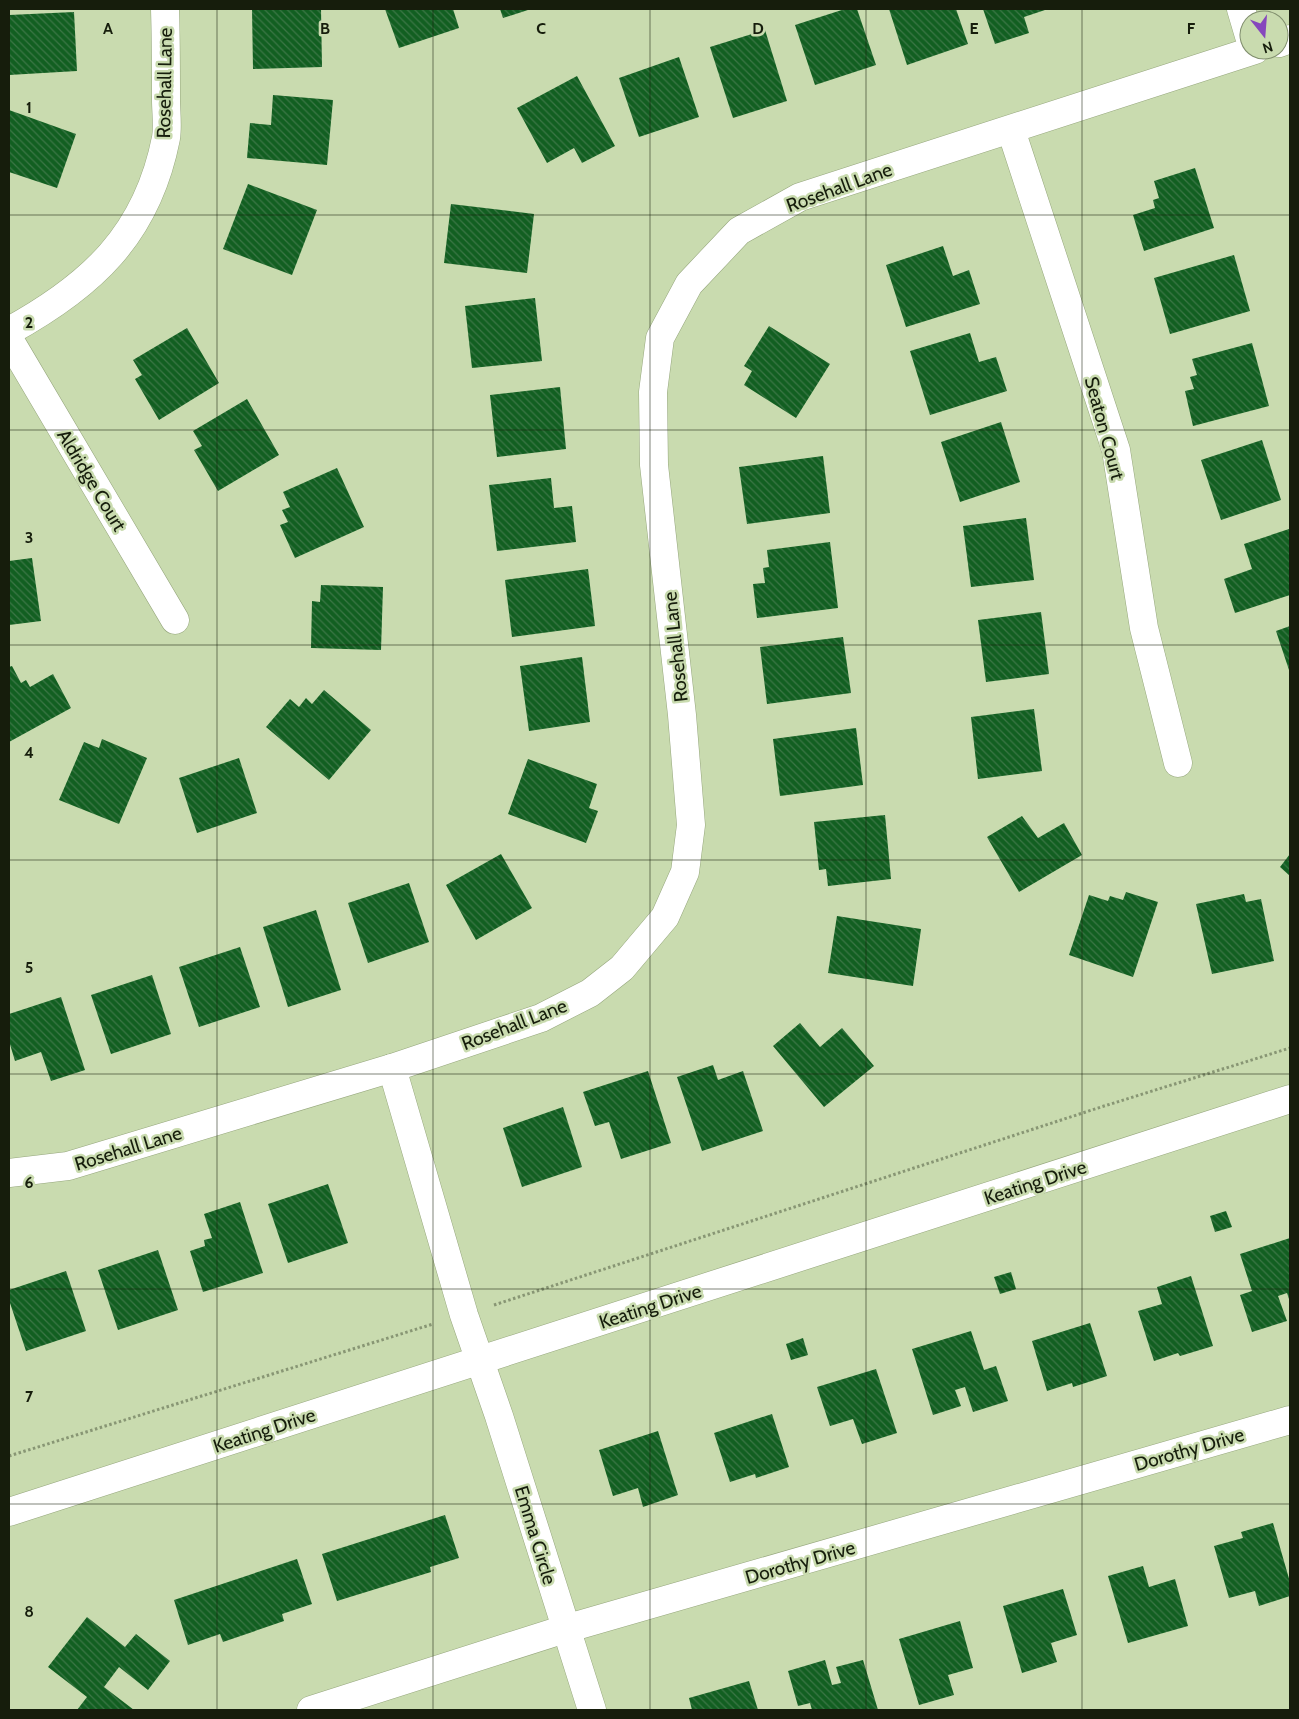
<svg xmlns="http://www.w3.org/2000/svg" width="1299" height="1719" font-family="Cabin,sans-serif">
	<defs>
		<pattern id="building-back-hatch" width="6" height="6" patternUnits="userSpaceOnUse" patternTransform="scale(1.25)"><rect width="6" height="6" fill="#125f21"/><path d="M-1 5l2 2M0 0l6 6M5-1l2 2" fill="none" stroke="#3c7646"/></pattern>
	</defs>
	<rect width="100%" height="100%" fill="#c9dbaf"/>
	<g fill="url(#building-back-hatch)">
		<polygon points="252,9 321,9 322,67 253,69"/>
		<polygon points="385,9 453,9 459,28 399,48"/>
		<polygon points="500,9 531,9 503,18"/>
		<polygon points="845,9 857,9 876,65 815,85 795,25"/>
		<polygon points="889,9 956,9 968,44 907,65"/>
		<polygon points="983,9 1048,9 1024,17 1029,33 995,44"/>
		<polygon points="74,12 77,71 9,75 9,15"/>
		<polygon points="765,30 787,101 733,118 710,47"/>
		<polygon points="679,57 699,117 639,137 619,78"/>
		<polygon points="577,76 615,146 582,163 574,148 547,163 517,108"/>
		<polygon points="273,95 333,100 327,165 247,158 250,123 271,125"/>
		<polygon points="9,110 76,134 57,188 9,172"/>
		<polygon points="1195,168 1214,228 1144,251 1133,215 1155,208 1153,200 1159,198 1154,181"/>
		<polygon points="248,184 317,210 292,275 223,249"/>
		<polygon points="451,204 534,214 527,273 444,263"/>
		<polygon points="943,246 953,276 969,270 980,304 906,327 886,265"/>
		<polygon points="1234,255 1250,311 1170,334 1154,278"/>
		<polygon points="535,298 542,361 472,368 465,306"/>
		<polygon points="769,326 830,364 796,418 744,385 752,371 744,366"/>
		<polygon points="187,328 219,383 159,420 135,379 142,375 133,360"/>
		<polygon points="970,333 979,362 996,357 1007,391 930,415 910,351"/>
		<polygon points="1252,343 1269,406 1193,426 1185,391 1194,389 1190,377 1197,375 1192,359"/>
		<polygon points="560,387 566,449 497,457 490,395"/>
		<polygon points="247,399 279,455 218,491 194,450 202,446 193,431"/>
		<polygon points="1001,422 1020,482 960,502 941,442"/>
		<polygon points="1262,440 1281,500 1221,520 1201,460"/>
		<polygon points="823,456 830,513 747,524 739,467"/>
		<polygon points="337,468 364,527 295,558 280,525 288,522 282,510 290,507 283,492"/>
		<polygon points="551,478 554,508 572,506 576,542 497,551 489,485"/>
		<polygon points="1026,518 1034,580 971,587 963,526"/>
		<polygon points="1289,529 1290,595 1235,613 1224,579 1252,569 1244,544"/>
		<polygon points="830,542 838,608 757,618 753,584 765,583 763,568 769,567 767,550"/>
		<polygon points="32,558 41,621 9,625 9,561"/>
		<polygon points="588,569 595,626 512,637 505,580"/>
		<polygon points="321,585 383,587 381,650 311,648 312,601 320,602"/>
		<polygon points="1041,612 1049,674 986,682 978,620"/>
		<polygon points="1290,626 1290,673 1276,631"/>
		<polygon points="843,637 851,693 767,704 760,647"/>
		<polygon points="582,657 590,722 529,731 520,666"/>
		<polygon points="12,666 21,683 26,680 30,687 53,674 71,708 9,742 9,667"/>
		<polygon points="324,690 371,730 329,780 266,727 290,699 299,707 306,698 312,704"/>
		<polygon points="1034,709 1042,771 978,779 971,717"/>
		<polygon points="856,728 863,785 780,796 773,739"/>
		<polygon points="102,739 147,758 119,824 59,800 84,742 99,748"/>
		<polygon points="239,758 257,813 197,833 179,778"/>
		<polygon points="528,759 597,784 589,808 598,811 586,843 508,814"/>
		<polygon points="885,815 891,879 828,886 826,869 819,870 814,822"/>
		<polygon points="1022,816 1038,838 1064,823 1082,855 1019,892 987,837"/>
		<polygon points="501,854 532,908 476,940 446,885"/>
		<polygon points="1290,854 1290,876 1280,867"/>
		<polygon points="409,883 429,942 368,963 348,903"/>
		<polygon points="1126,892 1158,902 1133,977 1069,955 1089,895 1108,901 1110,896 1123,900"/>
		<polygon points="1244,894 1246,902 1261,899 1274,961 1212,974 1196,904"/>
		<polygon points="316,910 341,990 288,1007 263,927"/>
		<polygon points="837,916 921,929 913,986 828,973"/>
		<polygon points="240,947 260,1007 199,1027 179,967"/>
		<polygon points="152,975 171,1034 111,1054 91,995"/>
		<polygon points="61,997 85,1070 51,1081 41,1052 15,1061 9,1041 9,1014"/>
		<polygon points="800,1023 820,1047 842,1028 874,1066 824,1107 773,1046"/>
		<polygon points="713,1065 718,1080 743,1071 763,1131 702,1151 677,1077"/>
		<polygon points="648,1071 671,1143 621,1159 609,1122 595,1126 583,1092"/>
		<polygon points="563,1107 582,1167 522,1187 503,1128"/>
		<polygon points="328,1184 348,1243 288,1263 268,1204"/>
		<polygon points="240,1202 263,1273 203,1292 190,1251 205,1246 204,1240 212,1238 204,1214"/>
		<polygon points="1226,1211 1232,1227 1215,1232 1210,1216"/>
		<polygon points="1290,1238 1290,1302 1287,1293 1278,1296 1287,1321 1252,1332 1240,1295 1252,1291 1240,1254"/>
		<polygon points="158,1250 178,1310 118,1330 98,1270"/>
		<polygon points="66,1271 86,1331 26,1351 9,1300 9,1290"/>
		<polygon points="1011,1272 1016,1289 1000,1294 994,1277"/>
		<polygon points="1191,1276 1213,1346 1180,1356 1178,1353 1154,1361 1138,1311 1162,1304 1157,1287"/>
		<polygon points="1090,1323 1107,1376 1073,1387 1072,1383 1047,1391 1032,1341"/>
		<polygon points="971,1331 984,1370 996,1366 1008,1401 973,1412 965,1387 955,1390 961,1406 933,1415 912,1349"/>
		<polygon points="803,1338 808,1355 791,1360 786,1344"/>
		<polygon points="876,1369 897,1433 862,1444 853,1419 830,1426 817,1387"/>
		<polygon points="772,1414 789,1467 756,1478 755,1474 730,1482 714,1433"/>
		<polygon points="658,1431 678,1495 643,1507 638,1488 613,1496 599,1450"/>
		<polygon points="445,1515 459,1558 430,1567 431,1572 337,1601 322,1554"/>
		<polygon points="1273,1523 1290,1582 1290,1596 1259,1606 1255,1591 1229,1598 1214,1546 1243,1538 1241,1532"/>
		<polygon points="297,1559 312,1604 282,1614 284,1621 223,1642 220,1634 188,1645 174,1600"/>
		<polygon points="1143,1566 1149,1587 1175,1579 1188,1626 1128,1643 1108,1576"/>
		<polygon points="1063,1589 1077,1635 1051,1643 1057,1662 1022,1673 1003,1606"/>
		<polygon points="87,1617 125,1647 136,1634 170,1661 148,1690 119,1667 104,1687 134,1710 77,1710 87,1697 48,1667"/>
		<polygon points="960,1621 973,1668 948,1675 954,1695 919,1705 899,1639"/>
		<polygon points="825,1660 832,1685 841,1683 836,1667 863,1660 878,1710 812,1710 810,1703 798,1706 788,1671"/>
		<polygon points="749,1681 758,1710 692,1710 689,1698"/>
	</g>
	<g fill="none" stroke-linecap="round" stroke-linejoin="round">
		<g stroke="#95a67c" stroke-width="29">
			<g id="minor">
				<polyline points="1241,9 1249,36"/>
				<polyline points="1279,43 1290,39"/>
				<polyline points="1011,130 1116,450 1144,628 1178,763"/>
				<path d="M9,331c82,-45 138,-96 157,-193 2,-12 0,-26 0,-38 0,-30 0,-61 -1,-91"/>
				<polyline points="9,339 175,620"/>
				<polyline points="392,1068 464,1315 499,1416 592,1710"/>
				<polyline points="9,1173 68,1166 392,1068 541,1018 590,993 622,968 665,917 685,872 691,825 682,715 654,465 653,392 660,338 689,284 739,231 800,197 1255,50"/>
				<polyline points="9,1512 1290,1099"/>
				<polyline points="311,1710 565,1629 1290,1420"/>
			</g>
		</g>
		<g stroke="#889674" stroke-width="3" stroke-dasharray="2.5 2.5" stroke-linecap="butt">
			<polyline points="494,1305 1101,1107 1290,1048"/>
			<polyline points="9,1456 433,1324"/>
		</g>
		<use href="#minor" stroke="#fff" stroke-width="28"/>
	</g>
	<path fill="none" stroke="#161d0c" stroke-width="1" stroke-opacity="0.55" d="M217,9v1701M433,9v1701M650,9v1701M866,9v1701M1082,9v1701M9,215h1281M9,430h1281M9,645h1281M9,860h1281M9,1074h1281M9,1289h1281M9,1504h1281"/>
	<g text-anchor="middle" stroke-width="5" stroke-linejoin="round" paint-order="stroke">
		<g font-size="19" fill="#161d0c" stroke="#c9dbaf">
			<text transform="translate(164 83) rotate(-89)" y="7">Rosehall Lane</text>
			<text transform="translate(839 187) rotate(-20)" y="7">Rosehall Lane</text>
			<text transform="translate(1105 428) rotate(75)" y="7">Seaton Court</text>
			<text transform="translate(92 480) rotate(59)" y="7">Aldridge Court</text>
			<text transform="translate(675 647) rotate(-96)" y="7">Rosehall Lane</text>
			<text transform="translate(514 1024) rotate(-21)" y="7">Rosehall Lane</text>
			<text transform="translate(128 1148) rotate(-17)" y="7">Rosehall Lane</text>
			<text transform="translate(1035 1182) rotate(-18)" y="7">Keating Drive</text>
			<text transform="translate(650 1306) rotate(-18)" y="7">Keating Drive</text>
			<text transform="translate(264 1430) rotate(-18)" y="7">Keating Drive</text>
			<text transform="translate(1189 1449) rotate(-16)" y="7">Dorothy Drive</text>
			<text transform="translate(536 1535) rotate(73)" y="7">Emma Circle</text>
			<text transform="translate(800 1562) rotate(-16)" y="7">Dorothy Drive</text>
		</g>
	</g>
	<g font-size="16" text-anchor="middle" font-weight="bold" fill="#161d0c" stroke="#c9dbaf" stroke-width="5" stroke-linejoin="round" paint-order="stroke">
		<text x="108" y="34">A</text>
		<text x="325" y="34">B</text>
		<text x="541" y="34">C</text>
		<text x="758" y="34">D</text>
		<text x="974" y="34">E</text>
		<text x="1191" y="34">F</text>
		<text x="29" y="113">1</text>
		<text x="29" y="328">2</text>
		<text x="29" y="543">3</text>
		<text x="29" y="758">4</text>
		<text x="29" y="973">5</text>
		<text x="29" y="1188">6</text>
		<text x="29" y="1402">7</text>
		<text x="29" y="1617">8</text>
	</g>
	<rect width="1299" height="1719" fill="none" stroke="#161d0c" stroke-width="20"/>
	<g transform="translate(1264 35) rotate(163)"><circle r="24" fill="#c9dbaf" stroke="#818f6e"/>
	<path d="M0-4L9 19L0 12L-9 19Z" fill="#8647bd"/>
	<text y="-8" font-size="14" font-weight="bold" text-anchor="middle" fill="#161d0c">N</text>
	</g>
</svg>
